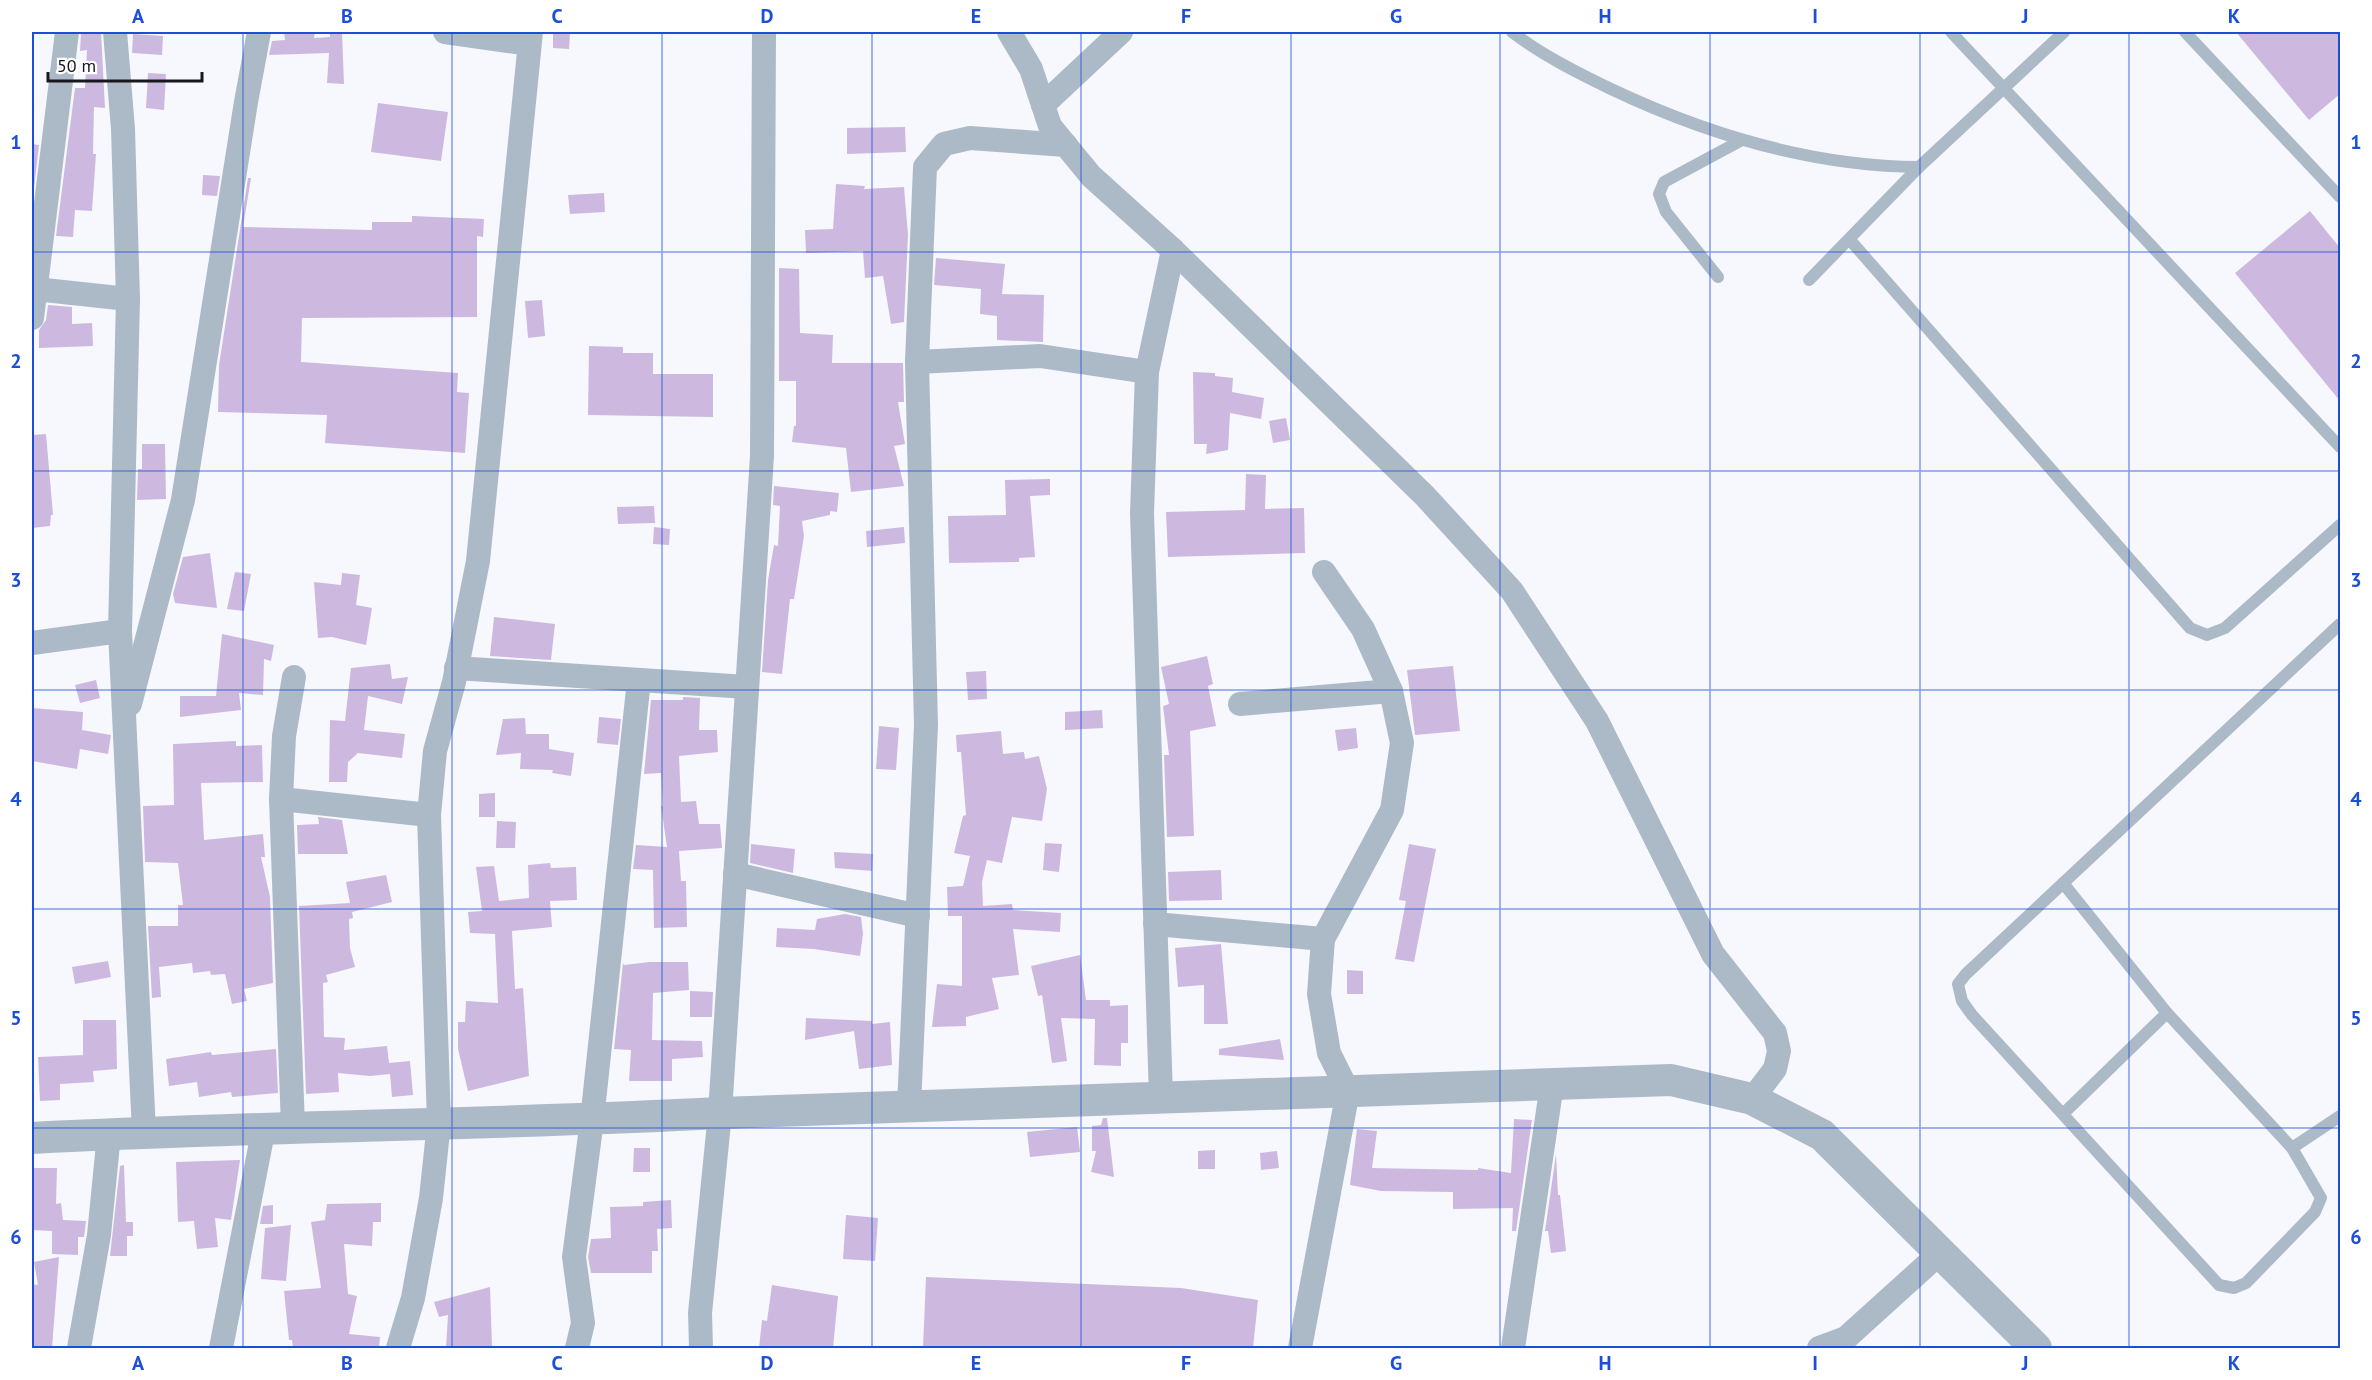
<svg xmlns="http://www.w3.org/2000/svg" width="2372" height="1380" font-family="'PT Sans',sans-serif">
	<rect width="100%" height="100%" fill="#f7f8fe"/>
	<g fill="#cdb9df">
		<polygon points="101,32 105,108 94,107 93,154 96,154 92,211 75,210 73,237 56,236 75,88 85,88 87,50 80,51 81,33"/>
		<polygon points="284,32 315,32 314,38 330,37 330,32 342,32 344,84 327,83 329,53 269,55 272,41 285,40"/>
		<polygon points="553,32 570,33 569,49 553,48"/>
		<polygon points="2236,32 2340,32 2340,94 2309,120"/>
		<polygon points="133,34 163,36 162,55 132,53"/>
		<polygon points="148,73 166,74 164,110 146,108"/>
		<polygon points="378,103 448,112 441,161 371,152"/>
		<polygon points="905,127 906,152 847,154 847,128"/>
		<polygon points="32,144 39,145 32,205"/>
		<polygon points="203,175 220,176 217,196 202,195"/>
		<polygon points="248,178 251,178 243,227 372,230 372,222 412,222 412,216 484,219 483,237 477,236 477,317 302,318 301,362 458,373 457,392 469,393 465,453 325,443 327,415 218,412 219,365"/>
		<polygon points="836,184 865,186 864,189 904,187 908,235 904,322 891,324 883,276 865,278 863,251 806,253 805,230 833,229"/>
		<polygon points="604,193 605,212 570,214 568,195"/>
		<polygon points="2310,211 2340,248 2340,401 2235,273"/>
		<polygon points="936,258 1005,264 1002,294 1044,295 1043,342 997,340 997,316 980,314 981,289 934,285"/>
		<polygon points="779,268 799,269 800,333 833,335 832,363 903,363 904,402 898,402 905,444 894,446 904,486 851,492 846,448 792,442 794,426 796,426 796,381 779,381"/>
		<polygon points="542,300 545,336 528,338 525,301"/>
		<polygon points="48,305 72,307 72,324 92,323 93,346 39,348 39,330 46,320"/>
		<polygon points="589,346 623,347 623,353 653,353 653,374 713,374 713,417 588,415"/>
		<polygon points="1193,372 1215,373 1215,376 1233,378 1232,392 1264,398 1261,419 1230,413 1228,450 1206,454 1207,444 1194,444"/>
		<polygon points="1286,418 1290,440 1273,443 1269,421"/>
		<polygon points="46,434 53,515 51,515 50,526 32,528 32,435"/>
		<polygon points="142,444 165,444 166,499 137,500 138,469 142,469"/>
		<polygon points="1246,474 1266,475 1265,509 1304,508 1305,553 1168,557 1166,512 1245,510"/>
		<polygon points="1050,479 1050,495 1030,496 1035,557 1019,558 1019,562 949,563 948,516 1006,515 1005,480"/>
		<polygon points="774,486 839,493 837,512 830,511 830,515 802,521 804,536 794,599 790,599 782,674 762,672 768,580 774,545 778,546 780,506 773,505"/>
		<polygon points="654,506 655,523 618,524 617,507"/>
		<polygon points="654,527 670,529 669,545 653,544"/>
		<polygon points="904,527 905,543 867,547 866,531"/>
		<polygon points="210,553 217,608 175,603 173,594 183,557"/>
		<polygon points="235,572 251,574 244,611 227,609"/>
		<polygon points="342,573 360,575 356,605 372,608 366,645 332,637 318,638 314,582 341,585"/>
		<polygon points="494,617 555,624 551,660 490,656"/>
		<polygon points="222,634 274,645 271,661 264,659 263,695 239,693 241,710 180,717 180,696 216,696"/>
		<polygon points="1207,656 1213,684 1208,686 1216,726 1190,731 1194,836 1167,837 1164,755 1169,755 1163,706 1169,704 1161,667"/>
		<polygon points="390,664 392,679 408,677 402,704 368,696 364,730 405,734 402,758 358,753 348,762 347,782 329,782 330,720 345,721 351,668"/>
		<polygon points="1453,666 1460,731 1415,735 1407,670"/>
		<polygon points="986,671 987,699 968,700 966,672"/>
		<polygon points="96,680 100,698 80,703 75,685"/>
		<polygon points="683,697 700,698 699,730 717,730 718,752 679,756 681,802 696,801 699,824 720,824 722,848 679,851 681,881 686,881 687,927 654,928 653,870 633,869 636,845 667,847 661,806 663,806 661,773 644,774 651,700 683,700"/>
		<polygon points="32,708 83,712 82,730 111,735 108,754 80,749 77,769 32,761"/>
		<polygon points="1102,710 1103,728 1065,730 1065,712"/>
		<polygon points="599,717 621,719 618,745 597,743"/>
		<polygon points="525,718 526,734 549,734 549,749 574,753 571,776 552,773 553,770 520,769 521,753 496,755 503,719"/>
		<polygon points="879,726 899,728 896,770 876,769"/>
		<polygon points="1356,728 1358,748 1338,751 1335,730"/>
		<polygon points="1001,731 1003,754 1024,752 1025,759 1039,756 1047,789 1042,821 1012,817 1002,863 987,860 982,882 983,906 1012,904 1013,910 1061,913 1060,932 1013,929 1019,975 992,978 999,1009 966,1017 966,1026 932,1027 937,984 962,986 962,916 948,916 947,887 963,886 970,856 954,853 963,816 966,815 961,752 957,752 956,735"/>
		<polygon points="236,741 236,746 262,745 263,782 201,783 204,840 263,834 265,857 261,857 270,897 273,983 244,989 247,1001 232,1004 225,974 211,975 210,971 193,973 192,963 159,967 161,997 152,998 148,926 178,926 178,905 183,905 178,863 145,862 143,806 174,805 173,744"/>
		<polygon points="495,793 495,817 479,817 479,794"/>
		<polygon points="318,817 342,820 348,854 298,854 297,825 319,824"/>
		<polygon points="497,821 516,822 515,848 496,848"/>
		<polygon points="1045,843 1062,844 1059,872 1043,870"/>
		<polygon points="751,844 795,849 793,873 750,863"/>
		<polygon points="1409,844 1436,849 1414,962 1395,959 1406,901 1399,900"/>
		<polygon points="834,852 873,854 872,871 835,868"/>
		<polygon points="550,863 551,868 576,867 577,900 550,901 552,927 512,931 515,989 523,988 529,1076 468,1091 458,1049 458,1022 465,1022 466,1001 498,1003 495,934 470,933 468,912 482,911 476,867 494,866 499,901 529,898 528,865"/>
		<polygon points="1221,870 1222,900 1169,901 1168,872"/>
		<polygon points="386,875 392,902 352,912 353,918 349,919 350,948 355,967 326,975 328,982 323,983 324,1037 345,1038 344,1050 387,1046 389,1063 410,1061 413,1095 392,1097 390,1074 370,1076 338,1073 339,1092 306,1094 299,906 350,903 346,882"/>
		<polygon points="845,914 861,917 863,934 860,956 814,949 776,947 777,928 815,930 817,919"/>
		<polygon points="1221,944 1228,1024 1204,1024 1204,985 1178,987 1175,948"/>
		<polygon points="1080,955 1086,1000 1110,1000 1110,1006 1128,1005 1128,1043 1121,1043 1121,1066 1094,1065 1095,1019 1061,1018 1067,1061 1052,1063 1042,995 1038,996 1031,966"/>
		<polygon points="108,961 111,977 75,984 72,967"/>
		<polygon points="650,962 688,962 689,990 653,993 652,1040 702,1041 703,1057 672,1059 672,1081 629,1081 631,1050 614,1049 623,963 624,965"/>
		<polygon points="1347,970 1363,971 1363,994 1347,994"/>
		<polygon points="690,991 713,992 712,1017 690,1017"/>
		<polygon points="806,1018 872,1021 872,1024 890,1022 892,1065 859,1069 854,1031 805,1040"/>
		<polygon points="83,1020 116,1020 117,1069 93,1071 94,1082 60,1084 60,1100 40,1101 38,1057 83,1055"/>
		<polygon points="1280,1039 1284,1060 1219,1055 1219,1049"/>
		<polygon points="276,1049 278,1093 232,1097 231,1092 199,1097 197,1082 169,1086 166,1059 211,1052 212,1055 223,1054"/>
		<polygon points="1103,1118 1107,1118 1114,1177 1091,1172 1096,1151 1092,1151 1092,1126 1101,1125"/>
		<polygon points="1514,1119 1532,1120 1516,1231 1512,1231 1513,1208 1453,1209 1453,1192 1381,1191 1350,1185 1357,1129 1377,1131 1372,1168 1478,1170 1478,1168 1511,1173"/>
		<polygon points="1077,1127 1080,1152 1030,1157 1027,1132"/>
		<polygon points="634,1148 650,1148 650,1172 633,1172"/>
		<polygon points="1215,1150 1215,1169 1198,1169 1198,1151"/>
		<polygon points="1277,1151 1279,1168 1261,1170 1260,1153"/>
		<polygon points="1556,1154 1558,1195 1560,1195 1566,1251 1551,1253 1548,1231 1545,1231"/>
		<polygon points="240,1160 231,1220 215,1218 218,1247 197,1249 194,1221 178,1222 176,1162"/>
		<polygon points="124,1165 126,1222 133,1222 133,1236 127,1236 127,1256 110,1256 120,1166"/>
		<polygon points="32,1168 57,1168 56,1204 61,1203 63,1220 86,1221 84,1237 78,1237 78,1255 52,1254 52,1231 32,1230"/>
		<polygon points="671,1200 672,1228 657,1229 658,1251 652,1251 652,1273 591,1273 588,1257 591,1239 611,1238 610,1207 643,1206 643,1202"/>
		<polygon points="381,1203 381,1222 373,1222 372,1246 344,1244 348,1294 357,1296 349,1334 380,1337 379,1348 293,1348 292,1340 289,1340 284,1291 321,1288 311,1222 325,1220 327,1204"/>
		<polygon points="273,1205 273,1224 260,1224 263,1206"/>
		<polygon points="846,1215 878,1218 875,1261 843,1259"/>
		<polygon points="291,1225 286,1281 261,1279 265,1228"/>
		<polygon points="59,1257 52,1348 32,1348 32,1284 38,1285 34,1262"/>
		<polygon points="926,1277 1181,1288 1258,1300 1253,1348 923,1348"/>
		<polygon points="772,1285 838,1296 833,1348 759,1348 762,1320 767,1321"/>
		<polygon points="490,1287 492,1346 446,1348 448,1315 439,1317 434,1302"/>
	</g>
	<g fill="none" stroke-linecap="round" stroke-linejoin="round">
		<g stroke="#acbac8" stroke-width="12">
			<path d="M1512,32c30,23 64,40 99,57 95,45 202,77 308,78"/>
			<polyline points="1951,32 2340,447"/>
			<polyline points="2185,32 2340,197"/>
			<polyline points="1850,240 2190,628 2207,635 2225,628 2340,525"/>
			<polyline points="1718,277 1666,212 1659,194 1664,182 1742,140"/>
			<polyline points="1809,280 1919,167 2064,32"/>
			<polyline points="2063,883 2167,1013 2292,1148 2321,1198 2315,1212 2246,1283 2234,1288 2219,1285 1972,1015 1962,1001 1958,984 1966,974 2340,624"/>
			<polyline points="2064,1113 2167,1013"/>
			<polyline points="2292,1148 2340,1116"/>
		</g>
		<g stroke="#acbac8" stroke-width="24">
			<polyline points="115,32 123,129 128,299 120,631 144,1132"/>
			<polyline points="445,32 529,44"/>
			<polyline points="1009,32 1031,69 1050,126 1091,176 1173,250 1425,496 1512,591 1597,721 1713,954 1775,1033 1779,1051 1775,1069 1752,1099"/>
			<polyline points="1043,105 1121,32"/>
			<polyline points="35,289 128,299"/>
			<polyline points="32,318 67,32"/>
			<polyline points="917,362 1040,356 1147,372"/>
			<polyline points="32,643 120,631"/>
			<polyline points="456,668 747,687"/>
			<polyline points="130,704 183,500 246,102 259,32"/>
			<polyline points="1240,704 1391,691"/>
			<polyline points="281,799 429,815"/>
			<polyline points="735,874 918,916"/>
			<polyline points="1155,924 1323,939"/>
			<polyline points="1161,1097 1142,513 1147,372 1173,250"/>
			<polyline points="909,1106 926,725 917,362 925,167 944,144 970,138 1066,145"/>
			<polyline points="293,1127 281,799 284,736 294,677"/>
			<polyline points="79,1348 99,1235 109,1134"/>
			<polyline points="221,1348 264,1127"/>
			<polyline points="398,1348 413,1298 431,1198 439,1123 429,815 435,751 454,682 478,561 531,32"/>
			<polyline points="577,1348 583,1323 574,1257 592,1120 639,680"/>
			<polyline points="701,1348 700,1313 720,1113 762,456 764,32"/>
			<polyline points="1300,1348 1348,1091 1329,1053 1319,994 1323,939 1392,810 1402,743 1391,691 1363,629 1324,572"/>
			<polyline points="1513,1348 1552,1084"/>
			<polyline points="1819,1348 1846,1338 1940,1253"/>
		</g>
		<path stroke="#acbac8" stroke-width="32" d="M32,1138c229,-12 458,-13 688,-25l951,-33 81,19 70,36 214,213"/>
	</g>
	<path fill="none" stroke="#1d4ed8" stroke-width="1.5" stroke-opacity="0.55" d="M243,32v1316M452,32v1316M662,32v1316M872,32v1316M1081,32v1316M1291,32v1316M1500,32v1316M1710,32v1316M1920,32v1316M2129,32v1316M32,252h2308M32,471h2308M32,690h2308M32,909h2308M32,1128h2308"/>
	<rect width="2372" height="1380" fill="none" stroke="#ffffff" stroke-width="66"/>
	<path d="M48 72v9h154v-9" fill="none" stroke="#17171c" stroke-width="3"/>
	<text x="57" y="72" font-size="18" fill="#17171c" stroke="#ffffff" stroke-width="4.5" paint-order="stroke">50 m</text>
	<rect x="33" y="33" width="2306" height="1314" fill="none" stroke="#1d4ed8" stroke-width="2"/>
	<g font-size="20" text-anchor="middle" font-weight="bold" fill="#1d4ed8">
		<text x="138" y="23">A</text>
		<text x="347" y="23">B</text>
		<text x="557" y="23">C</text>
		<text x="767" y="23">D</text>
		<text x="976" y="23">E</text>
		<text x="1186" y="23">F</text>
		<text x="1396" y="23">G</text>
		<text x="1605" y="23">H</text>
		<text x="1815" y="23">I</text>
		<text x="2025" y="23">J</text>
		<text x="2234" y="23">K</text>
		<text x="16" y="149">1</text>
		<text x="2356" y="149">1</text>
		<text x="16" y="368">2</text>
		<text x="2356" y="368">2</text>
		<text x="16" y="587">3</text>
		<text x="2356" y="587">3</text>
		<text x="16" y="806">4</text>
		<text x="2356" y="806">4</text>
		<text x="16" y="1025">5</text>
		<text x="2356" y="1025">5</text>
		<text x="16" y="1244">6</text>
		<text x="2356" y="1244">6</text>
		<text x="138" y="1370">A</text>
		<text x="347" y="1370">B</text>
		<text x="557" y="1370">C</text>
		<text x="767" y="1370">D</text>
		<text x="976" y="1370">E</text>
		<text x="1186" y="1370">F</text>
		<text x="1396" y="1370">G</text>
		<text x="1605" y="1370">H</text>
		<text x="1815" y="1370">I</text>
		<text x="2025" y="1370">J</text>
		<text x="2234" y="1370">K</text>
	</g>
</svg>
